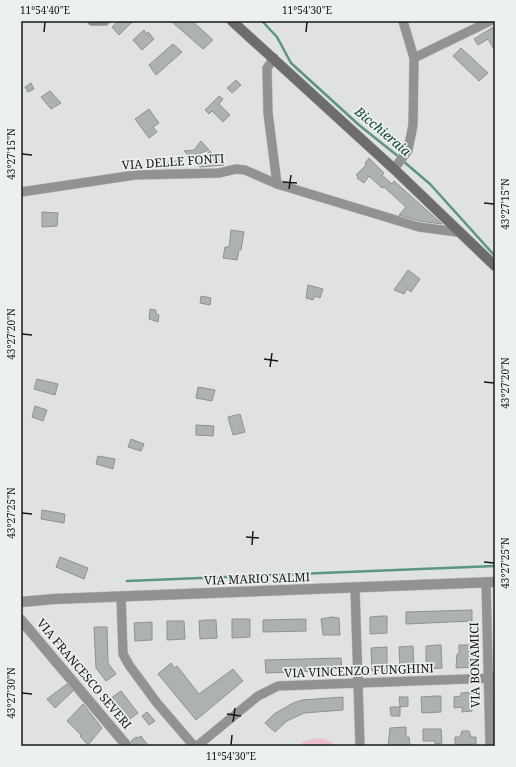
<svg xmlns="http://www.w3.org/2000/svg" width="516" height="767" font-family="'Noto Serif',serif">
	<rect width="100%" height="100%" fill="#dfe2e1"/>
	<polygon fill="#ecbfcc" points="316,738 325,739 338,746 299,746 305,741"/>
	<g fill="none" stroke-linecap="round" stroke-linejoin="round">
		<g stroke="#5d9484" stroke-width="2.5">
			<polyline points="262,21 277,37 291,63 359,125 399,157"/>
			<polyline points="403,161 430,184 495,256"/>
			<polyline points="127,581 495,566"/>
		</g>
	</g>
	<g fill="#adb1b0" stroke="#8e9291">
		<polygon points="118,21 133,21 119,35 112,27"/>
		<polygon points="171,21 192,21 212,39 212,41 203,49"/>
		<polygon points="495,26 495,51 488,39 478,45 474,39"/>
		<polygon points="144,30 146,34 148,32 154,39 142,50 133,40"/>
		<polygon points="173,44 182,52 156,75 149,65"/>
		<polygon points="461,48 488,73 479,81 453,56"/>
		<polygon points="236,80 241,85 232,93 227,88"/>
		<polygon points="31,83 34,89 28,92 25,87"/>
		<polygon points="50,91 61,103 51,109 41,97"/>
		<polygon points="219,96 223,99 219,104 230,115 223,122 212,111 209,114 205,110"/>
		<polygon points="149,109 159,123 153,127 157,132 149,138 135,119"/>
		<polygon points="201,141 209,150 190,157 184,151 194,150"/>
		<polygon points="210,151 224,165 200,167 197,164"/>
		<polygon points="369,158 384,173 382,175 392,184 394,181 442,224 420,221 399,215 406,207 384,187 382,188 369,176 364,183 357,178 358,176 356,175 366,165 365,163"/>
		<polygon points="183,160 184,166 165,168 164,163"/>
		<polygon points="42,212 58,213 57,226 42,227"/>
		<polygon points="231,230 244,232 241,250 239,250 237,260 223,258 225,247 229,247"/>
		<polygon points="408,270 420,279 411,292 407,289 404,294 394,290"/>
		<polygon points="308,285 323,289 320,298 315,296 313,300 306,298"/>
		<polygon points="201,296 211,298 210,305 200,303"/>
		<polygon points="150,309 156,310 156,314 159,315 158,322 149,319"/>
		<polygon points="37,379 58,384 55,395 34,389"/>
		<polygon points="198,387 215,390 212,401 196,398"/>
		<polygon points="35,406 47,410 43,421 32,417"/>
		<polygon points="240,414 245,432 233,435 228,417"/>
		<polygon points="196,425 214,426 213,436 196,435"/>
		<polygon points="131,439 144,444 141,451 128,447"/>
		<polygon points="98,456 115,459 113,469 96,464"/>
		<polygon points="42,510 65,514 64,523 41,519"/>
		<polygon points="60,557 88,568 84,579 56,567"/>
		<polygon points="472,610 472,621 406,624 406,612"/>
		<polygon points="382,616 387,616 387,633 370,634 370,617"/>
		<polygon points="332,617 339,618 340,635 323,635 321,619"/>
		<polygon points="232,619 250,619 250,637 232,638"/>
		<polygon points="306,619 306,631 263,632 263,620"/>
		<polygon points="205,620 216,620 217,638 200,639 199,621"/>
		<polygon points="167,621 184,621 185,639 167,640"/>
		<polygon points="152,622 152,640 135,641 134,623"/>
		<polygon points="94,627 107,627 108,663 116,674 106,681 96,668"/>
		<polygon points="437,645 441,645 442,668 426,669 426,646"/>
		<polygon points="459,645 470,645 474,667 456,668 457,654 459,654"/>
		<polygon points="413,646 414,669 400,669 399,647"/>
		<polygon points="387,647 387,671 372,671 371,648"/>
		<polygon points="341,658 342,670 266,673 265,660"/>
		<polygon points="171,663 174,668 177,666 199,694 233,669 243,681 196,720 158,674"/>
		<polygon points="67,684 73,691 55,708 47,699"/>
		<polygon points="121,691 138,713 126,722 108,700"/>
		<polygon points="471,692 472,711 462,712 462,707 454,708 454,697 461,696 461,693"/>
		<polygon points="436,696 441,696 441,712 422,713 421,697"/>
		<polygon points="343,697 343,710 304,713 287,721 275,732 265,723 274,714 293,703 302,700"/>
		<polygon points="399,697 408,697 408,706 400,707 400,716 391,716 390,707 400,707"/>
		<polygon points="83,704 102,728 88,745 80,736 81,735 67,721"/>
		<polygon points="147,712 155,721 149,725 142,716"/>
		<polygon points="406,727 406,737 409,737 410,746 388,746 390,728"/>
		<polygon points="423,729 441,729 442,743 435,744 435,741 423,741"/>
		<polygon points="462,731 469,731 471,737 476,737 476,744 455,745 455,737 460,737"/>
		<polygon points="141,736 143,739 149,746 135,746 131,741 136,737 138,738"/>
	</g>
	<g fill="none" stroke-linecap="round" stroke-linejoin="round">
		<g stroke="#bbbebd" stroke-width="10">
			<g id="minor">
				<polyline points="92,21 105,21"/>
				<polyline points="274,58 267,68 268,113 277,184"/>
				<polyline points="414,58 490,21"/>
				<polyline points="394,169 408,150 413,125 414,58 403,21"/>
				<polyline points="21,192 135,175 219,173 236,169 245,170 277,184 419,227 457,232"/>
				<polyline points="486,582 490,746"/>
				<polyline points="355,588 360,746"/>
				<polyline points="121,596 123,654 129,665 157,703 194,746"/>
				<polyline points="197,746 258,696 278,686 495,678"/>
			</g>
		</g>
		<g stroke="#bbbebd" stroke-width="11">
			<g id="tertiary">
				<polyline points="21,602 54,599 495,582"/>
				<polyline points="21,620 127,746"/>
			</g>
		</g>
		<g stroke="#bbbebd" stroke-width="11">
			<polyline id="secondary" points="232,21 394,169 495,266"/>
		</g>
		<use href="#minor" stroke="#939292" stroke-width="9"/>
		<use href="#tertiary" stroke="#939292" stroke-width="10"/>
		<use href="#secondary" stroke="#6e6c6c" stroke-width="10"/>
	</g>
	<path fill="none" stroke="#171818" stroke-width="1.5" d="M44,32l1,-10M306,32l1,-10M22,154l10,1M283,182l14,1M289,189l2,-14M484,203l10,1M22,334l10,1M264,359l14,2M270,367l2,-14M484,382l10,1M22,513l10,1M246,537l13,1M252,545l1,-14M484,562l10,1M22,693l10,1M227,714l14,2M233,722l2,-14M231,745l1,-10"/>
	<g text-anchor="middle" stroke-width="3.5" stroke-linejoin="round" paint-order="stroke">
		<g font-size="12" fill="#171818" stroke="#ecf0ee">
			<text transform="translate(173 162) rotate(-4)" y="4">VIA DELLE FONTI</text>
			<text transform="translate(257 579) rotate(-2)" y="4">VIA MARIO SALMI</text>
			<text transform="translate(475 665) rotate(-91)" y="4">VIA BONAMICI</text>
			<text transform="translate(359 671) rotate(-2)" y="4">VIA VINCENZO FUNGHINI</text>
			<text transform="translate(84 674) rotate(50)" y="4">VIA FRANCESCO SEVERI</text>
		</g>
		<g font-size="13" font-style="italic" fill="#0f4136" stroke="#ecf0ee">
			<text transform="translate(383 131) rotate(40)" y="5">Bicchieraia</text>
		</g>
	</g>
	<rect width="516" height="767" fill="none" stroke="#ecf0ee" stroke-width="44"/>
	<rect x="22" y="22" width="472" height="723" fill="none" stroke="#171818" stroke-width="1.5"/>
	<g font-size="10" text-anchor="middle" fill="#171818">
		<text x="45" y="14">11°54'40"E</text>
		<text x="307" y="14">11°54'30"E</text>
		<text transform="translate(11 154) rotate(-90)" y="4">43°27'15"N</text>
		<text transform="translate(505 204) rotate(-90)" y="4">43°27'15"N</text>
		<text transform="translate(11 334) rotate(-90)" y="4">43°27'20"N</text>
		<text transform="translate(505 383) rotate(-90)" y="4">43°27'20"N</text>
		<text transform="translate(11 513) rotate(-90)" y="4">43°27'25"N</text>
		<text transform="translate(505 563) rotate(-90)" y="4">43°27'25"N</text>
		<text transform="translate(11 693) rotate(-90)" y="4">43°27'30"N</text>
		<text x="231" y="760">11°54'30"E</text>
	</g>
</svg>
